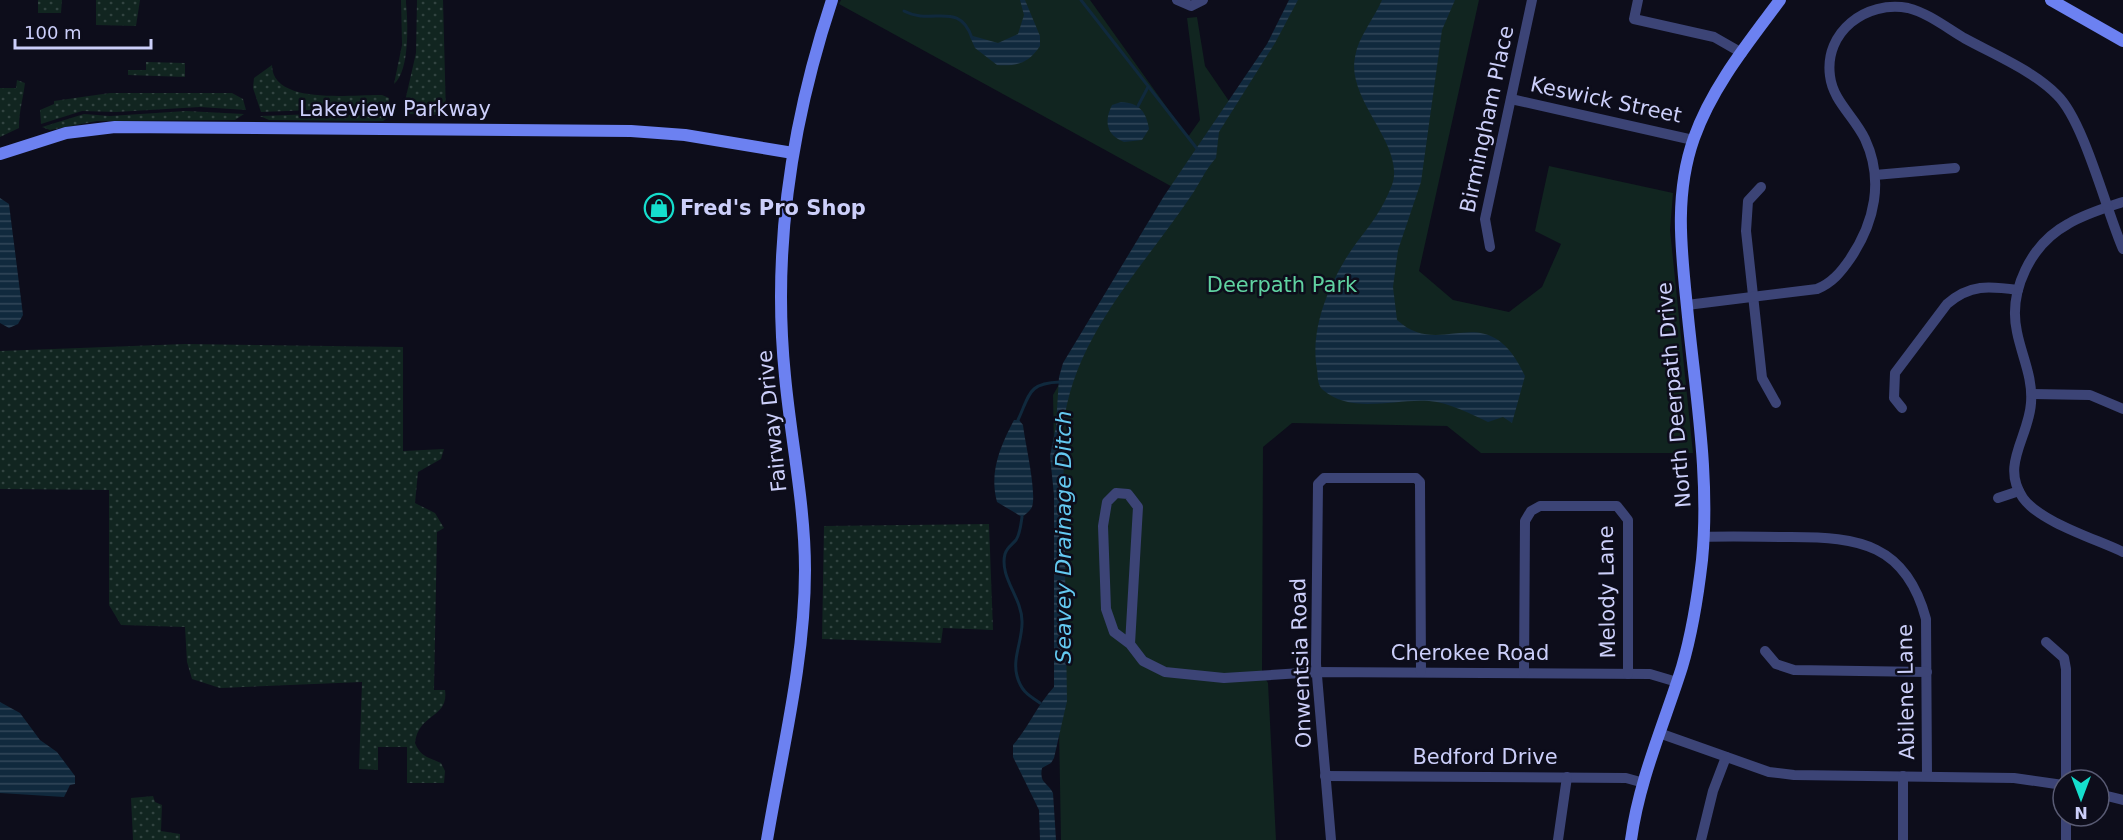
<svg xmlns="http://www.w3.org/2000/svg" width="2123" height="840" font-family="'DejaVu Sans',sans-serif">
	<defs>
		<pattern id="grass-dots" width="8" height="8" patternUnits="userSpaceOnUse" patternTransform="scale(1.5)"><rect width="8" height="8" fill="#112520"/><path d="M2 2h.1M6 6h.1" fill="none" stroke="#324441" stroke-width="1.8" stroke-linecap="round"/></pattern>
		<pattern id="water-rules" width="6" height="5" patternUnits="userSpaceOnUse" patternTransform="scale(1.5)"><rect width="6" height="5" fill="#10293d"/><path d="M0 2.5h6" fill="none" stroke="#32475a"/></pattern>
	</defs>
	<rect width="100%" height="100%" fill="#0d0d1b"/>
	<g fill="url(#grass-dots)">
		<polygon points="38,0 62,0 61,13 38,13"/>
		<polygon points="96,0 140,0 136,26 96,25"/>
		<path d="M401,0h5v3c2,19 4,68 -12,81l8,-39z"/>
		<polygon points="417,0 443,0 446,115 405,114 403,110 416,53"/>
		<polygon points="146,62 185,63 185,77 128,75 128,70 146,70"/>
		<path d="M272,65c0,41 82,29 110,30l7,3v14l-76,-2 -52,2 -8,-24 1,-10z"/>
		<path d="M17,80l8,3c-2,16 -6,28 -6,45l-19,9v-49h16z"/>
		<polygon points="110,93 232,93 243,99 246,110 200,107 116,112 82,111 41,124 40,110 54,104 54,101"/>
		<polygon points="186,111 244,114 235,120 97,121 50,130 42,127 84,114 110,116"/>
		<polygon points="315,114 383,116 389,117 383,121 373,121 269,120 260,116"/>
		<path d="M185,344l218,3v104l41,-2 -3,10 -23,13 -3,31 20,10 9,15 -7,4 -3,158h11c4,29 -26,22 -30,53 6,14 13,14 26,20l4,8 -1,12h-37v-36h-29v23l-19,-1 3,-87 -142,6 -28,-9 -5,-17 -2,-35 -64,-2 -12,-20v-115l-109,-1v-138z"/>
		<polygon points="989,524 993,630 943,628 941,643 822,639 824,526"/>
		<polygon points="153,796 155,802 162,805 161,831 180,834 180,840 133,840 131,798"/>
	</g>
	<polygon fill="#112520" points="841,0 1090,0 1188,137 1200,120 1187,18 1197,17 1205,66 1231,104 1295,0 1479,0 1419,271 1453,300 1509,312 1542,287 1561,244 1535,231 1549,166 1673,193 1670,230 1693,453 1481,453 1447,426 1292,423 1263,447 1262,673 1268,683 1276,840 1061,840 1053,395 1118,281 1178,190 839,4"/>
	<g fill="url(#water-rules)">
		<path d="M1020,0h5l15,36v10c-12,18 -23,20 -43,19l-22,-17 -4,-9 2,-3 25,7 20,-9 6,-19z"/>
		<path d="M1289,0h9l-23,43 -56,89 -3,26c-11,12 -16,25 -25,38 -49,73 -119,142 -128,233l4,272 -13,57 -3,5 -9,5c-3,16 6,14 11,25l3,47h-16l-1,-30 -26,-53v-12c16,-18 24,-40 41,-58v-192l-4,-39 6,-30 3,-49 4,-14 101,-167 103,-152z"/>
		<path d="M1382,0h73l-13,30 -21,152 -23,68 -5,37 4,33c46,42 89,-27 128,56l-13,47 -9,-6 -15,5c-19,-9 -38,-19 -59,-21 -33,-3 -77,14 -106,-11 -6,-5 -5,-14 -6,-21 -8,-42 15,-93 40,-127 15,-19 26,-34 35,-57 14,-40 -46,-84 -37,-128 3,-20 19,-38 27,-57z"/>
		<path d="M1121,102c18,1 25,9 28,27l-7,11 -18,2c-18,-7 -20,-21 -12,-37z"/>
		<polygon points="0,198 9,204 23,315 18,324 9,328 0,323"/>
		<path d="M1014,420h5l4,5c2,18 14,67 9,82 -2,4 -6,7 -10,10l-25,-15c-8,-30 3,-55 17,-82z"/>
		<polygon points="0,702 20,713 40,740 57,752 75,776 75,784 70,785 64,797 0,793"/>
	</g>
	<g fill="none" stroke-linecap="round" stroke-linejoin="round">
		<g stroke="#10293d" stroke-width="3">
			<polyline points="1081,0 1198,150"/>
			<path d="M904,11c28,15 55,-11 68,27"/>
			<polyline points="1138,106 1148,87"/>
			<path d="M1018,420c12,-26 10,-37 42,-38"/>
			<path d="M1022,517c-1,7 -2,17 -6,23 -4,5 -9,7 -11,14 -6,23 17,44 17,67 1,18 -10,37 -5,55 4,15 11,19 23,27"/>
		</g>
		<g stroke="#3c4476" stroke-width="10">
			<polyline points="1177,0 1191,6 1203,0"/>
			<polyline points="1638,0 1634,19 1714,37 1742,53"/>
			<polyline points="1511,99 1693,140"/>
			<polyline points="1875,175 1955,168"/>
			<polyline points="1761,187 1748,201 1746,231 1762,378 1776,403"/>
			<path d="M2123,202c-18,6 -38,12 -55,22 -37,20 -60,67 -51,108 5,25 16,45 14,71 -2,34 -31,62 -8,95 17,24 73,41 100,54"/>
			<polyline points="1490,247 1485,219 1532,0"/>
			<path d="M1687,305l130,-16c15,-6 24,-17 33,-30 25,-37 34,-79 15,-120 -11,-23 -32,-38 -35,-63 -6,-44 36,-76 78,-68 20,5 39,20 56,30 31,17 68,32 93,57 27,26 49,115 66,154"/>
			<polyline points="2032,394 2090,395 2123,409"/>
			<path d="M1902,408l-8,-10 1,-25 52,-69c23,-20 42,-18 71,-14"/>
			<polyline points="1998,498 2019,491"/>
			<path d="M1703,537c29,-1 59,0 88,0 68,0 115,7 135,82l1,157"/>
			<polyline points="2046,642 2064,658 2066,669 2066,780"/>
			<polyline points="1130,644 1114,632 1106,609 1103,526 1107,502 1116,493 1128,494 1138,507 1130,644 1143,661 1165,672 1224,678 1317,672 1650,674 1677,682"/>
			<polyline points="1765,651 1776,664 1794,670 1927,672"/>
			<polyline points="1524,673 1525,521 1531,511 1540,506 1617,506 1628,520 1628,674"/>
			<polyline points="1659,733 1769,772 1794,775 2014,778 2063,785"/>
			<polyline points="1325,776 1626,778 1644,783"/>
			<polyline points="2099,794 2123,800"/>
			<polyline points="1331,840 1316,664 1318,484 1324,478 1416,478 1420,482 1421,672"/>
			<polyline points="1558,840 1567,777"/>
			<polyline points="1701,840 1713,791 1726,757"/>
			<polyline points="1903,840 1903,776"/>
			<polyline points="2066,840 2066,816"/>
		</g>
		<g stroke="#6c81f1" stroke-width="12">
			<polyline points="2051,0 2123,41"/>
			<polyline points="0,154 66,133 115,127 631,131 685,135 793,153"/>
			<path d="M767,840c15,-89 38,-180 38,-270 0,-65 -14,-129 -20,-194 -13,-127 7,-255 47,-376"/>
			<path d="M1631,840c8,-60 33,-116 51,-173 10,-34 16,-72 20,-107 8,-81 -6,-163 -14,-243 -6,-61 -15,-120 6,-179 18,-51 54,-95 86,-138"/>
		</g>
	</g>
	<defs>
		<g id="shop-ring" transform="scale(1.5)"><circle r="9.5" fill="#0d0d1b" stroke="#15decd" stroke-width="1.5"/><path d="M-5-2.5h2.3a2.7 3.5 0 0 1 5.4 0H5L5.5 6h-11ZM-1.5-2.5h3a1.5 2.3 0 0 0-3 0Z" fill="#15decd"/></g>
	</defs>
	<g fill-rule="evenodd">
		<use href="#shop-ring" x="659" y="208"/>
	</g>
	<g text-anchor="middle" stroke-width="5" stroke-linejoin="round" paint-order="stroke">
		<g font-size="21" fill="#cccffa" stroke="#0d0d1b">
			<text transform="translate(1606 100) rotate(12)" y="7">Keswick Street</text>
			<text x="395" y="116">Lakeview Parkway</text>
			<text transform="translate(1487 119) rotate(-78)" y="7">Birmingham Place</text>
			<text transform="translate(1674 395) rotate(-95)" y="7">North Deerpath Drive</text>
			<text transform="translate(772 421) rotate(-96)" y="7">Fairway Drive</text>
			<text transform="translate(1607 592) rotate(-91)" y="7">Melody Lane</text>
			<text x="1470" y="660">Cherokee Road</text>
			<text transform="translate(1301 663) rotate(-92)" y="7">Onwentsia Road</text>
			<text transform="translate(1906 692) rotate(-91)" y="7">Abilene Lane</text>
			<text x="1485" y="764">Bedford Drive</text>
		</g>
		<g font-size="21" font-weight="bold" fill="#cccffa" stroke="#0d0d1b" text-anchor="start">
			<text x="680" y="215">Fred's Pro Shop</text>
		</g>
		<g font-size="21" fill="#60d2a1" stroke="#0d0d1b">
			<text x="1282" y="292">Deerpath Park</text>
		</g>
		<g font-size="22" font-style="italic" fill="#64c9f1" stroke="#0d0d1b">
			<text transform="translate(1063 537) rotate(-90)" y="8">Seavey Drainage Ditch</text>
		</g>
	</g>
	<g transform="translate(2081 798) rotate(180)"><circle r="28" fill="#0d0d1b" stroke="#595b74" stroke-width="1.5"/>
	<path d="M0-4.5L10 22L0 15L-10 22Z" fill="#15decd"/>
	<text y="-9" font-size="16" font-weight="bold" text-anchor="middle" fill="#cccffa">N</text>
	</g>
	<path d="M15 39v9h136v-9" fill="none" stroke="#cccffa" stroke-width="3"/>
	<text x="24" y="39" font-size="18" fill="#cccffa" stroke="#0d0d1b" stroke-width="4.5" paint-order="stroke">100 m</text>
</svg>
